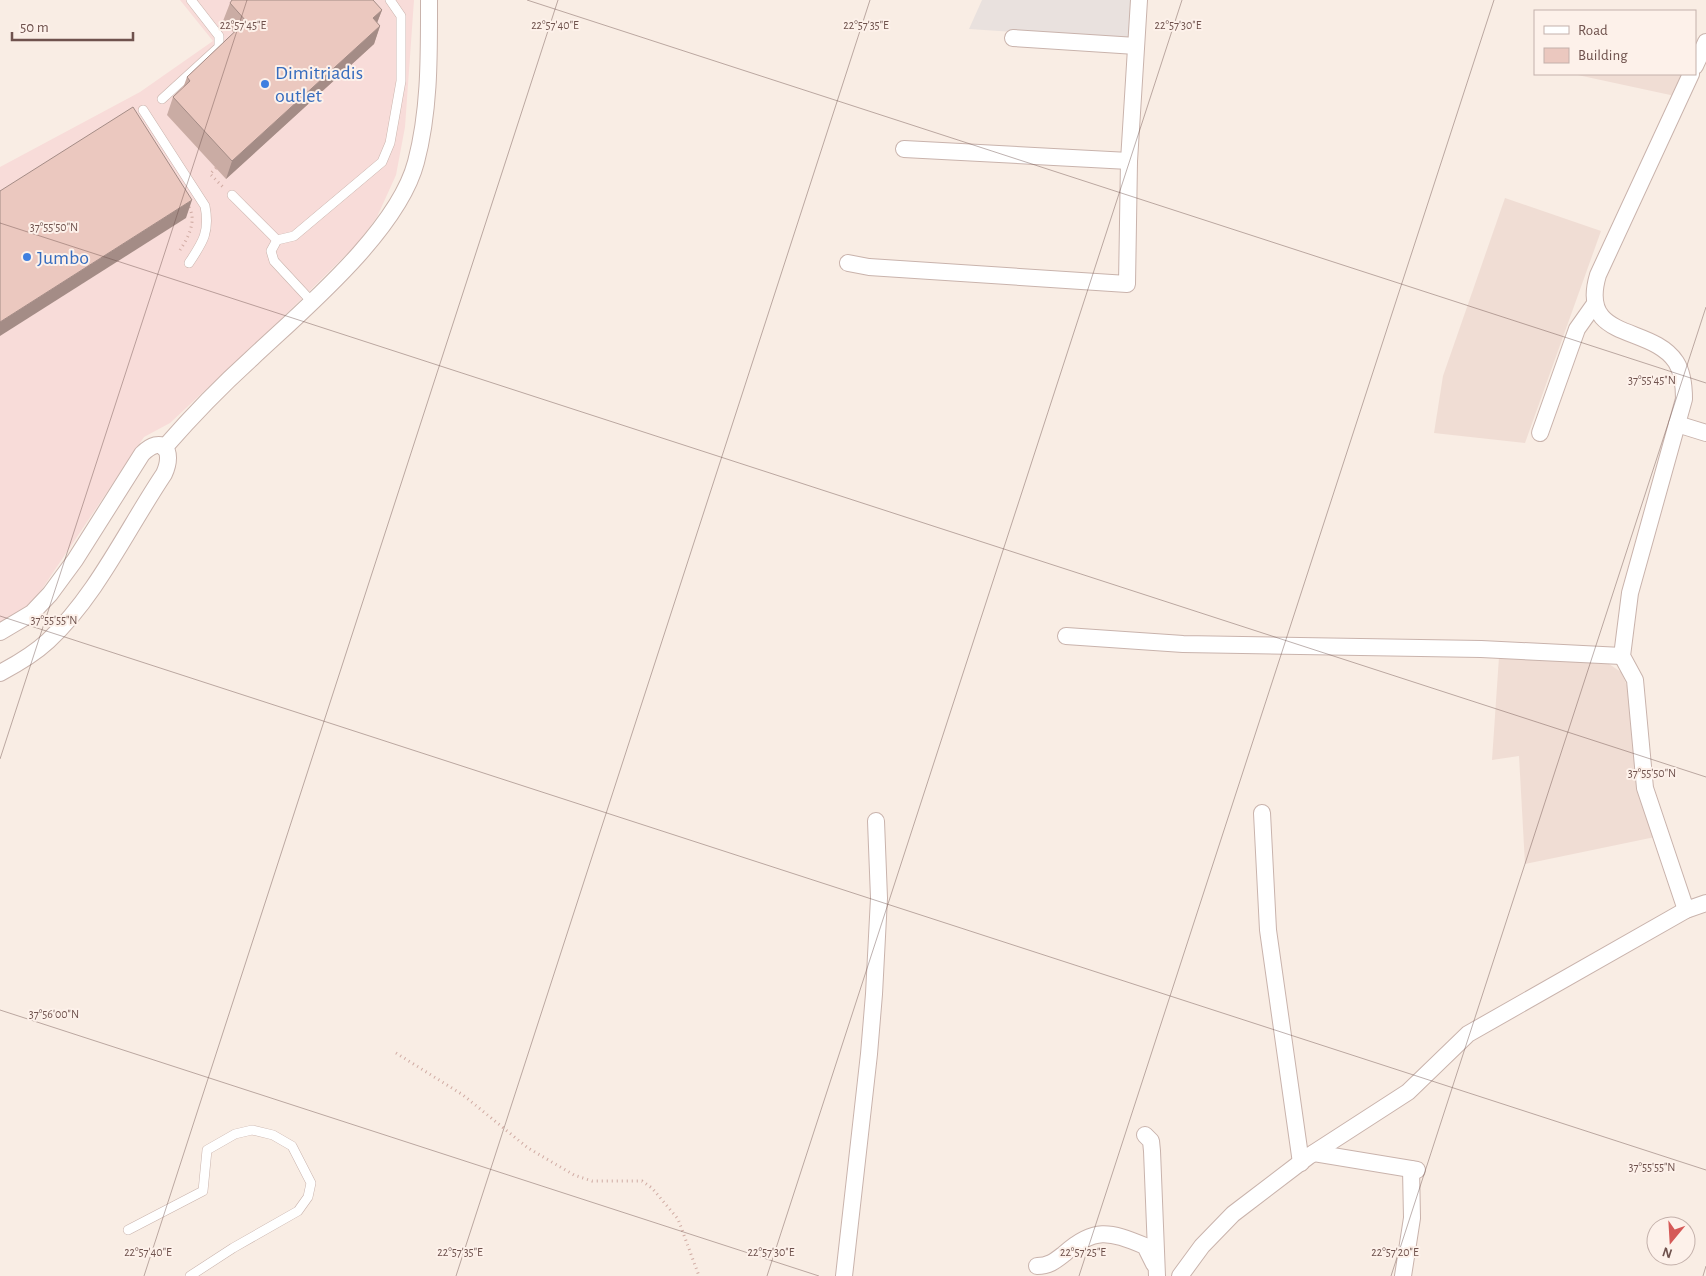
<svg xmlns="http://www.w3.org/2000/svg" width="1706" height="1276" font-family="'Alegreya Sans',sans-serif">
	<rect width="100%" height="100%" fill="#f9ede4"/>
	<g fill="#f0ddd4">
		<polygon points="1573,74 1685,74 1675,96"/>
		<polygon points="1505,198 1601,231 1525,443 1434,433 1443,376"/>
		<polygon points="1499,657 1609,664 1621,672 1628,688 1655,837 1525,864 1519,756 1492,760"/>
	</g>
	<polygon fill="#f8dcd9" points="180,0 414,0 405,127 396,175 377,217 358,243 273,327 170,423 144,437 40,592 19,615 0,624 0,167 140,92 213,41"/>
	<polygon fill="#e9e1de" points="982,0 1136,0 1134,40 969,29"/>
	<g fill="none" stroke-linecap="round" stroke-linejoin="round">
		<g stroke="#c9b3ac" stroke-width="10">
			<g id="lane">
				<polyline points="162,99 219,47 219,36 191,0"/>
				<path d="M143,110l62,96c5,26 -2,36 -16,57"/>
				<polyline points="232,195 277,240"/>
				<polyline points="312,302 274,261 271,251 277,240 294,236 382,162 390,143 401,81 401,16 390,0"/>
				<polyline points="128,1230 203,1191 207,1150 235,1134 252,1130 273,1135 292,1146 311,1183 308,1197 298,1211 233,1248 190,1276"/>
			</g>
		</g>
		<g stroke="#c9b3ac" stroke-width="18">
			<g id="street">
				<polyline points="1013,38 1136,46"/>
				<polyline points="1695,66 1706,42"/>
				<polyline points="904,149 1129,161"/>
				<polyline points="848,263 869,267 1127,284 1129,161 1139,0"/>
				<polyline points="1677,424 1706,433"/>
				<polyline points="1540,433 1577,329 1594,305"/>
				<path d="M164,448c28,-32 57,-62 88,-90 51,-48 146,-127 164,-196 14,-53 13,-108 13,-162"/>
				<path d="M0,632l32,-19 18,-19 25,-34 67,-106c20,-20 33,-4 22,20 -37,55 -67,121 -116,167 -14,13 -31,23 -48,32"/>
				<polyline points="1066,636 1183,644 1481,649 1622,656"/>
				<polyline points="1262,813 1268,930 1301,1163"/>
				<path d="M1686,910l-41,-122 -10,-108 -13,-24 8,-63 54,-194c0,-13 -1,-26 -8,-37 -25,-38 -98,-20 -78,-87l93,-201"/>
				<polyline points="1145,1135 1151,1141 1152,1151 1157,1276"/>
				<polyline points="1314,1153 1417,1170"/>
				<path d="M1037,1266c12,0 18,-5 27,-12 30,-27 45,-23 81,-8l9,18"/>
				<polyline points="844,1276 869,1054 874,994 879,898 876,821"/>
				<polyline points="1180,1276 1202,1246 1233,1214 1309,1156 1408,1092 1468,1034 1686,910 1706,903"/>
				<polyline points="1403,1276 1412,1218 1411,1169"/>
			</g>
		</g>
		<g stroke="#d0aba3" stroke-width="3" stroke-dasharray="1 4" stroke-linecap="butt">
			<polyline points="216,168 210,174 224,188"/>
			<path d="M180,250c8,-12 17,-29 9,-43"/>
			<polyline points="396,1053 463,1095 528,1148 574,1175 592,1181 642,1181 652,1188 678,1219 699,1276"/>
		</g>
		<use href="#lane" stroke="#fff" stroke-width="9"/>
		<use href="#street" stroke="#fff" stroke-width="16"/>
	</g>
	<polygon fill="#caaca4" points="230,3 382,10 377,23 380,26 374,44 226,179 167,115 173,97 183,88 187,77 234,33 223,21"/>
	<g fill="#a48c86">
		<polygon points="382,10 375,28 373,18"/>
		<polygon points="380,26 374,44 226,179 232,161"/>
		<polygon points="192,200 186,218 0,336 0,322"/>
	</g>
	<g fill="#ebc8bf" stroke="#a48c86">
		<polygon points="232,0 373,0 382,10 373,18 380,26 232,161 173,97 190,81 187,77 246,21 230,3"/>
		<polygon points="133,107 192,200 0,322 0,191"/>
	</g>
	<path fill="none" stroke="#6f524d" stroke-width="1" stroke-opacity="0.45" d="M527,0l1179,383M0,223l1706,554M0,616l1706,554M0,759l247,-759M0,1010l819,266M144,1276l414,-1276M456,1276l414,-1276M767,1276l415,-1276M1079,1276l415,-1276M1391,1276l315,-969M1703,1276l3,-10"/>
	<g fill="#3f7fe0" stroke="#fdf1ea" stroke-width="2">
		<circle cx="265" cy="84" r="5"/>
		<circle cx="27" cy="257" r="5"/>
	</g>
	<g text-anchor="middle" stroke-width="4" stroke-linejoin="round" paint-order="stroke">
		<g font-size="20" fill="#366cbe" stroke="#fdf1ea" text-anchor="start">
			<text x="275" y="79">Dimitriadis<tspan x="275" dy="23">outlet</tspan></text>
			<text x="37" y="264">Jumbo</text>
		</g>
	</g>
	<g font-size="12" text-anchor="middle" fill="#6f524d" stroke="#fdf1ea" stroke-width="4" stroke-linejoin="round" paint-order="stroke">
		<text x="243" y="29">22°57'45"E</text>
		<text x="555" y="29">22°57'40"E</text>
		<text x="866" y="29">22°57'35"E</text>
		<text x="1178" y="29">22°57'30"E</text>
		<text x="54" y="231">37°55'50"N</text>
		<text x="1652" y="384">37°55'45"N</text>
		<text x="54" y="624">37°55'55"N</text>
		<text x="1652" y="777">37°55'50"N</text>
		<text x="54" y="1018">37°56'00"N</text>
		<text x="1652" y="1171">37°55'55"N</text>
		<text x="148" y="1256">22°57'40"E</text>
		<text x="460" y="1256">22°57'35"E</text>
		<text x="771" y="1256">22°57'30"E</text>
		<text x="1083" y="1256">22°57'25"E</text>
		<text x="1395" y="1256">22°57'20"E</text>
	</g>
	<rect x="1534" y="10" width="162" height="65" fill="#fdf1ea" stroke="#c4b1ab"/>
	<rect x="1544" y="26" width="25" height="8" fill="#ffffff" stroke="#c4b1ab"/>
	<text x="1578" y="35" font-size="15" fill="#6f524d">Road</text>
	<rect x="1544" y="48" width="25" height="15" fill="#ebc8bf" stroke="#c4b1ab"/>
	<text x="1578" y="60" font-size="15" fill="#6f524d">Building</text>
	<g transform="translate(1671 1241) rotate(198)"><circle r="24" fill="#fdf1ea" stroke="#c4b1ab"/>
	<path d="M0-4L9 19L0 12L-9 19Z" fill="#d55957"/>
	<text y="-8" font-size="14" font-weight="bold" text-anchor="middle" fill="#6f524d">N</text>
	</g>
	<path d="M12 32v8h121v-8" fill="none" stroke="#6f524d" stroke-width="2.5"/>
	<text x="20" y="32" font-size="15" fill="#6f524d" stroke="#fdf1ea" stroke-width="4" paint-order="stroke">50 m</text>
</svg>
